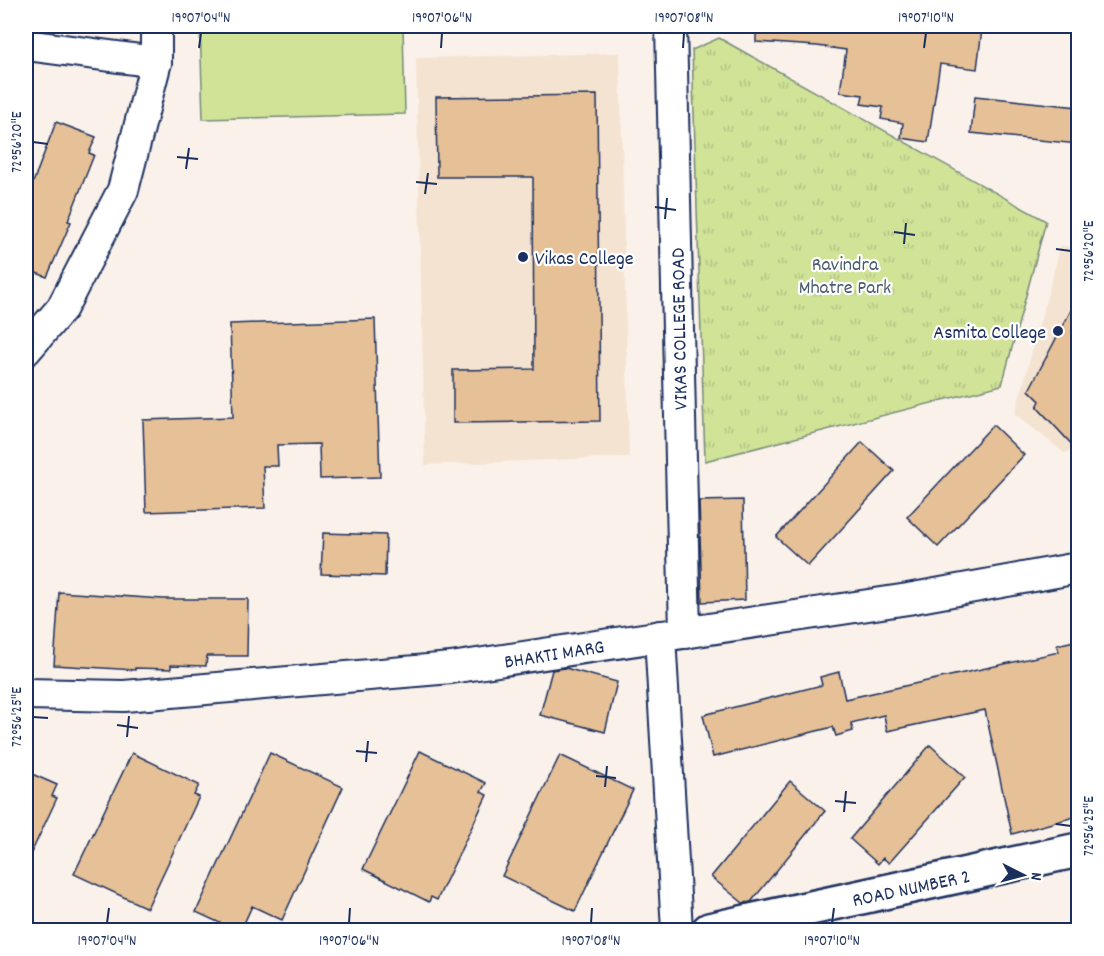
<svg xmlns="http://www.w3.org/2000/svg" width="1104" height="956" font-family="Dekko,sans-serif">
	<defs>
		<pattern id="park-tufts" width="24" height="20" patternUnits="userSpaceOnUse" patternTransform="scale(1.5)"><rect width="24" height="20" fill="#d0e397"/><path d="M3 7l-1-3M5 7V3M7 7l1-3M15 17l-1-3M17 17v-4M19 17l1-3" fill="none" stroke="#b2c385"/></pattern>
	</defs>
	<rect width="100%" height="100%" fill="#faf2ea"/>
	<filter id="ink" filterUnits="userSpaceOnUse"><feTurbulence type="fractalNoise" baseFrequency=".0167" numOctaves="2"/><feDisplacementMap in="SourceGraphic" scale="12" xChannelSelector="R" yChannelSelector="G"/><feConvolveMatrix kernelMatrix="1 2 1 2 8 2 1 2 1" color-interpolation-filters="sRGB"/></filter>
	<g filter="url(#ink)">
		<g fill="#f4e3d1">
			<polygon points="620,53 629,457 425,465 416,58"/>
			<polygon points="1061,245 1078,249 1078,448 1064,453 1015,414"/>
		</g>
		<polygon fill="#d0e397" stroke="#76897a" stroke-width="1.5" points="200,26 403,26 405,114 203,119"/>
		<polygon fill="url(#park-tufts)" stroke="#76897a" stroke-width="1.5" points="719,38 1046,221 1002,385 705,461 692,50"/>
		<g fill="#e6c096" stroke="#1b2f5e" stroke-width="1.5">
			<polygon points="756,26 956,26 982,29 977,69 940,64 928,142 901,138 903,123 881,119 883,107 861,104 863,95 840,92 846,50 817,46 756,42"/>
			<polygon points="597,95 600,421 453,423 453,370 534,369 533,177 437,177 436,97"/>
			<polygon points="975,96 1078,107 1078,144 971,133"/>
			<polygon points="56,122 96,137 89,153 94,155 68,221 71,222 47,277 26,269 26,201"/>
			<polygon points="1078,297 1078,451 1037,407 1040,401 1029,390"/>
			<polygon points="375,319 380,477 320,479 319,444 277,445 278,466 263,466 265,508 146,512 143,420 233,417 230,324"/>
			<polygon points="993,425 1024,455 938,547 907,517"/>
			<polygon points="862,442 894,471 808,566 776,537"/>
			<polygon points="743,500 745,600 702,602 699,501"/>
			<polygon points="323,533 386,535 385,576 321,574"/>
			<polygon points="59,592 163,599 248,599 247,656 207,656 206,666 171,665 171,669 135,668 135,670 54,665"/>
			<polygon points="1078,640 1078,816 1012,834 985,710 887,731 884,715 851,723 853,731 836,736 833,727 713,757 703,715 822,685 820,677 839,672 845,699 1059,652 1057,645"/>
			<polygon points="565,668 617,682 605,732 540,715 552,670"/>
			<polygon points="930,745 965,777 889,863 883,858 878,864 850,839"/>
			<polygon points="420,751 486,783 481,792 487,795 437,900 431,897 429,902 363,869"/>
			<polygon points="132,753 199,785 194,795 199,797 147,908 74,874"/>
			<polygon points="270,753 343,787 282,920 252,906 241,930 235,930 196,912"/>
			<polygon points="560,755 633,790 575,911 502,876"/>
			<polygon points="32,774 57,785 52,796 57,798 26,864 26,789"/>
			<polygon points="790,781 825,811 751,902 743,903 711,877"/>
		</g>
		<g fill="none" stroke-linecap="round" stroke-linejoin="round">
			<g stroke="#1b2f5e" stroke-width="34">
				<g id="minor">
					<polyline points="671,26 685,633"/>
					<polyline points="26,45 156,62"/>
					<polyline points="26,350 62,308 123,190 156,62 156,26"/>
					<polyline points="660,636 677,930"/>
					<polyline points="26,694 124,696 451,668 908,599 1078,568"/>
				</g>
			</g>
			<g stroke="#1b2f5e" stroke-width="38">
				<polyline id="tertiary" points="709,930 1078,850"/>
			</g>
			<use href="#minor" stroke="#fff" stroke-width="30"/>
			<use href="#tertiary" stroke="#fff" stroke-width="33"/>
		</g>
	</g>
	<path fill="none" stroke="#1b2f5e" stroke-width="2" d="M199,48l2,-15M441,48l1,-15M683,48l1,-15M924,48l2,-15M33,142l15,2M177,157l21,2M186,169l3,-21M416,182l21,2M425,194l3,-21M655,207l21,3M665,219l2,-21M894,232l21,3M904,244l2,-21M1056,249l15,2M33,717l15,1M117,725l21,3M127,737l2,-21M356,751l21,2M366,762l2,-21M596,776l20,2M605,787l2,-21M835,801l21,2M844,812l2,-21M1056,824l15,2M107,923l2,-15M349,923l1,-15M591,923l1,-15M832,923l2,-15"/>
	<g fill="#1b2f5e" stroke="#fff" stroke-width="2">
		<circle cx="523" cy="257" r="6"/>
		<circle cx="1058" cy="331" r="6"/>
	</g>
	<g text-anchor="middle" stroke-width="4.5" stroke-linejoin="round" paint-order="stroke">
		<g font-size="20" fill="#1b2f5e" stroke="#fff" text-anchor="start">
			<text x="535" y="264">Vikas College</text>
			<text x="1046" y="338" text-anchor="end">Asmita College</text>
		</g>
		<g font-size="20" fill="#485c6c" stroke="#fff">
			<text x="845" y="270">Ravindra<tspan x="845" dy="23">Mhatre Park</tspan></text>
		</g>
		<g font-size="20" fill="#1b2f5e" stroke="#fff">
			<text transform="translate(678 329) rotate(-91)" y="7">VIKAS COLLEGE ROAD</text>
			<text transform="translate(554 653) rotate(-9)" y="7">BHAKTI MARG</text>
			<text transform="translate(911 887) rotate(-12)" y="7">ROAD NUMBER 2</text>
		</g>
	</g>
	<rect width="1104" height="956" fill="none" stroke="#fff" stroke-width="66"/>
	<g transform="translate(1023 875) rotate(96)" stroke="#ffffff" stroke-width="4.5" paint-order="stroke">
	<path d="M0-4.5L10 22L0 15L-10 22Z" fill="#1b2f5e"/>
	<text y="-9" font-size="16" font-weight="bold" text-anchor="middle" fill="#1b2f5e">N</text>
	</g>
	<rect x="33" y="33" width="1038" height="890" fill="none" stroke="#1b2f5e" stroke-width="2"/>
	<g font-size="15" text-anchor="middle" fill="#1b2f5e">
		<text x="201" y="22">19°07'04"N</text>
		<text x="442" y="22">19°07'06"N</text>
		<text x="684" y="22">19°07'08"N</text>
		<text x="926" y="22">19°07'10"N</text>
		<text transform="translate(16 142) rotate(-90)" y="5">72°56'20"E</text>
		<text transform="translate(1088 251) rotate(-90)" y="5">72°56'20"E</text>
		<text transform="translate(16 717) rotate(-90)" y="5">72°56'25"E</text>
		<text transform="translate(1088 826) rotate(-90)" y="5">72°56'25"E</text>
		<text x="107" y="945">19°07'04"N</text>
		<text x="349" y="945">19°07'06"N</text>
		<text x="591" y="945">19°07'08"N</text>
		<text x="832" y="945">19°07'10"N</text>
	</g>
</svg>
